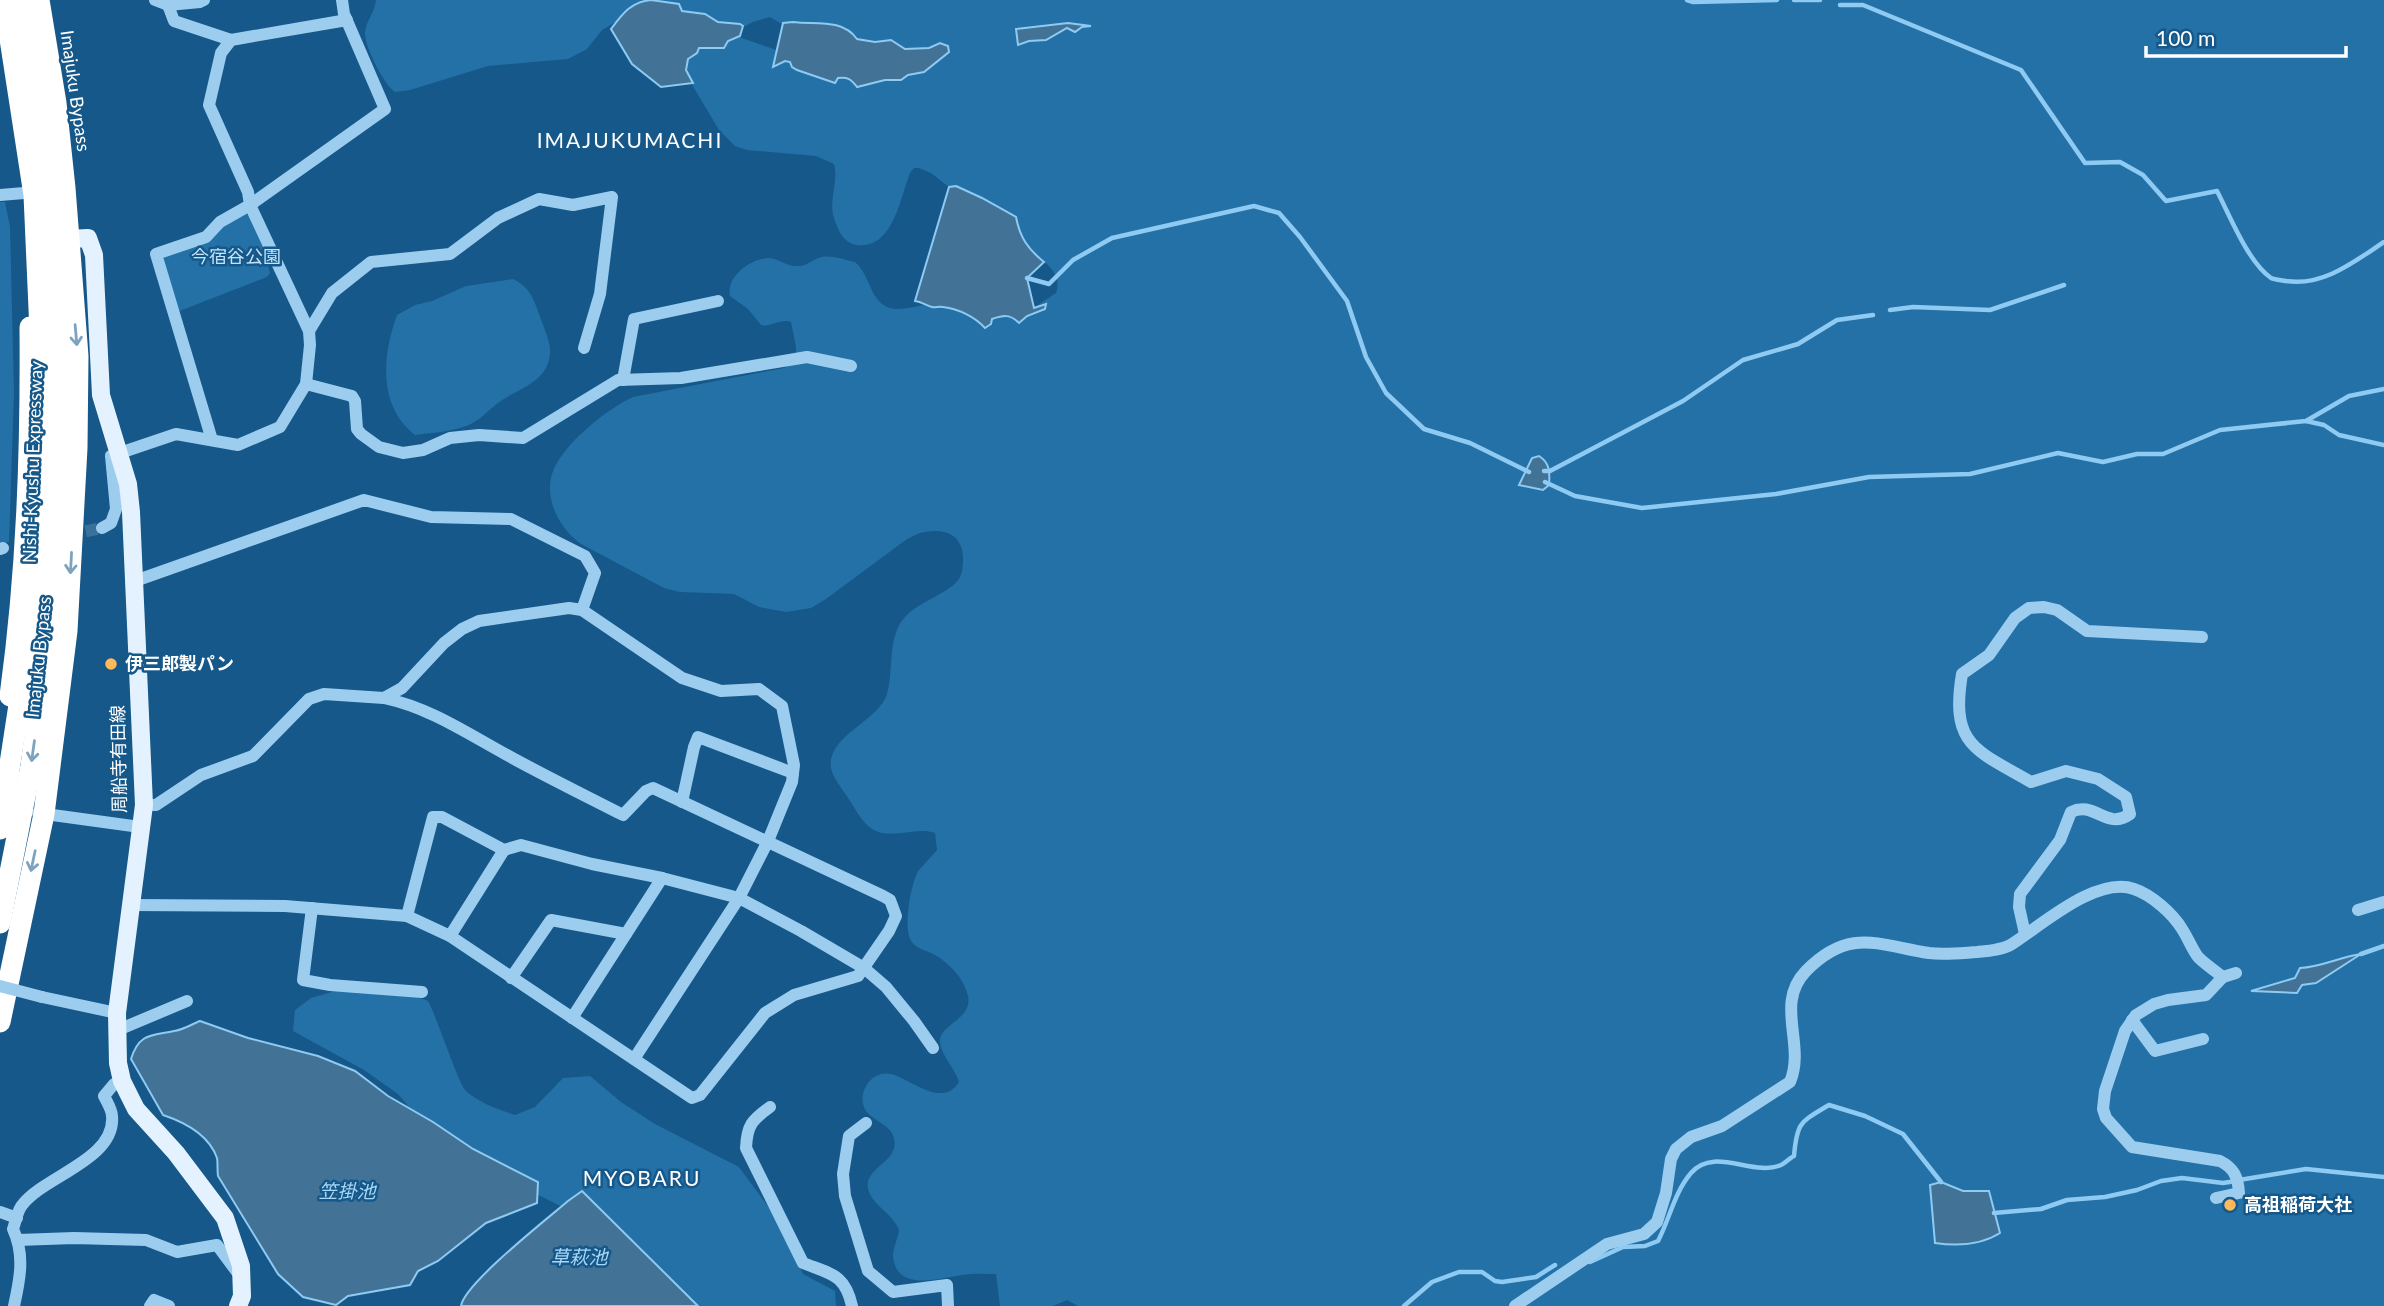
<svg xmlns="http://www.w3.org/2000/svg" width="2384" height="1306" font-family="Lato,'Noto Sans JP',sans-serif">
	<rect width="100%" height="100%" fill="#155889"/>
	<g fill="#2471a7">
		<path d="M376,0h2008v1306h-1306l-11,-6 -14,6h-53l-4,-32c-11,0 -23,-1 -34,1 -22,3 -66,18 -69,-19 0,-9 5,-17 6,-26 -6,-16 -24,-23 -30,-38 -9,-25 31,-28 25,-54 -4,-16 -28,-18 -31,-34 -3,-17 11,-34 28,-30 20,5 51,35 68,8 -4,-14 -17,-25 -19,-39 -3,-18 33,-23 28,-47 -4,-18 -18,-32 -33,-41 -7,-4 -18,-6 -23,-13 -10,-10 -1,-61 7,-72 6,-7 12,-13 18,-20l-2,-17c-20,-7 -44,8 -63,-4 -11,-7 -18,-23 -26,-34 -5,-8 -13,-17 -15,-27 -5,-32 48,-47 56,-74 7,-24 0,-58 18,-77 14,-16 48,-25 55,-40 3,-6 3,-14 3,-21 -2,-25 -23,-28 -43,-23l-13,6 -81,60 -15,9 -25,4 -27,-5 -25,-13 -54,-2 -16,-4 -83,-44c-21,-15 -37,-44 -29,-70 9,-29 55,-65 81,-77l151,-29 12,-6v-15l-5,-25c-11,-4 -20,6 -30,3l-13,-16 -18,-13c-4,-20 21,-38 40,-38 9,1 17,8 26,8 11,1 16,-7 26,-9 10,-2 23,3 33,5 13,11 14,30 26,41 14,13 36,1 53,1 25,-1 61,5 86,13l36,-24c4,-11 0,-19 -8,-28l-117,-92 -12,-5h-5l-4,5c-10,26 -17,76 -53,72 -14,-2 -19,-15 -23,-27 -6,-18 5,-36 0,-54l-18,-8 -69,-6 -12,-4 -16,-16 -34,-57v-15l14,-13 37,-9 43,15 11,-22 -20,-12 -17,5 -22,11 -95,-23 -34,20 -15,19 -19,10 -80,7 -78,24 -15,2c-11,-7 -31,-46 -30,-60 1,-11 10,-20 11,-32z"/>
		<polygon points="0,202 5,202 10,227 14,393 9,542 0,544"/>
		<polygon points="244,213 249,215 265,250 270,273 267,277 177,312 162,261 165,257"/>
		<path d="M513,279c19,9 22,24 29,43 3,9 9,21 8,31 -2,30 -32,35 -52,50 -12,9 -20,20 -35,24 -15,5 -33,6 -48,8 -37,-29 -33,-79 -18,-120l18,-10 17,-4 34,-15z"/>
		<path d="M335,991h66l27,10c9,16 31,85 38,90 13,12 32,18 49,24l20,-8 28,-29 27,-2 31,26 34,22 84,43 42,57 22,50 32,17 1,15h-148l-93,-83 -75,-37 -96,-61 -26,-31 -34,-24 -71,-39 2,-21 16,-12z"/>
	</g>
	<g fill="#427397" stroke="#8ecaf2" stroke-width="2">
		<path d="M651,0l28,4 3,7 23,3 13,8 22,2 3,2 -3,10 -12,5 -4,7h-25l-2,5 -9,6 -2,11 7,13 -32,4 -29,-23 -21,-35c12,-16 20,-27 40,-29z"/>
		<path d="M793,22c22,3 49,-4 64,17l18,3 16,-2 14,9 24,-1 11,-5 8,3 1,6 -25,20 -16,3 -7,5h-16l-28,7c-6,-8 -9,-10 -19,-9l-3,5 -38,-13 -5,-3 -2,-5 -5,-1 -12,6 10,-44z"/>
		<polygon points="1068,23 1091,26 1082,27 1075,32 1067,28 1046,40 1029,41 1018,45 1016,29"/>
		<path d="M956,186l26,12 34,19c4,21 12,32 28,45l-17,16 7,30 12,-4 -1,5 -18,7 -8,7c-9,-9 -15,-8 -27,-4l-1,5 -6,4c-10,-11 -26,-19 -42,-21 -4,-1 -8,1 -11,0 -7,-2 -10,-5 -17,-6l34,-114z"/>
		<path d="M1539,456c11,7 11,16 10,29l-6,5 -24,-5 13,-27z"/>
		<path d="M2361,954l-45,29 -14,2 -5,8 -46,-2 44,-13 5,-10c21,-1 40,-11 61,-14z"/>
		<path d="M200,1021l48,17 70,18 37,15 33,25 45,26 40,27 65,33 -1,21 -51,20 -48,38 -20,10 -8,14 -62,11 -12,9 -33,-8 -25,-23 -60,-98c-1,-6 0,-13 -1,-18 -8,-23 -33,-36 -54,-43l-32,-56c8,-26 20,-23 43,-28 9,-1 18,-7 26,-10z"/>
		<path d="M1941,1182l22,9h26l11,42c-19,12 -44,13 -65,10l-5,-58z"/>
		<path d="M582,1191l116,115h-237c3,-22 86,-87 107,-105z"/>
	</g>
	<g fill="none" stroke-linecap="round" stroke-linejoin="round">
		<g stroke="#8ecaf2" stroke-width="4.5">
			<polyline points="1687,0 1693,2 1777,0"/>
			<polyline points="1794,0 1820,0"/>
			<path d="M1840,5h23l158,65 64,93 35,-1 23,13 23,26 51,-10c13,25 31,71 54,87 4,2 10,2 15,3 37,6 69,-20 98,-39"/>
			<polyline points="1027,278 1049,284 1073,260 1112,238 1254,206 1279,213 1300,237 1347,301 1366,357 1386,393 1424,429 1470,443 1529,472"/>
			<polyline points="1890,310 1913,307 1990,310 2064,285"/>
			<polyline points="2306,421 2324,425 2339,435 2384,445"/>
			<polyline points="1544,471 1550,471 1683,401 1743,360 1798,344 1837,320 1873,315"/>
			<polyline points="1545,482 1575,496 1642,508 1776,494 1869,477 1970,474 2058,453 2103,462 2137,454 2163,454 2220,430 2306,421 2349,396 2384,389"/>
			<polyline points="2361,954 2384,946"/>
			<polyline points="2239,1180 2306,1169 2384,1177"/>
			<polyline points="1994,1213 2041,1209 2067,1200 2105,1197 2137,1190 2161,1181 2182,1178 2223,1183 2236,1181"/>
			<path d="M1590,1262l33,-15 22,-1 13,-5c12,-23 16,-48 33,-68 23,-27 62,4 90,-8 4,-2 9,-7 13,-9 3,-35 7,-34 35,-51l36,11 38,18 38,48"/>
			<polyline points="1404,1306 1432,1282 1459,1272 1482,1272 1495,1281 1502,1282 1536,1277 1555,1265"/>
		</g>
		<polyline stroke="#38719b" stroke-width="12" stroke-dasharray="12 6" stroke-linecap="butt" points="68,535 102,528"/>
		<g stroke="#9ccdef" stroke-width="12">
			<polyline points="155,0 168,5 200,2 204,0"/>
			<polyline points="168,5 174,21 231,40"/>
			<polyline points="0,195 24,193"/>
			<polyline points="309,331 332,293 371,262 450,254 498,218 539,199 573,205 612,197 600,294 584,348"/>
			<polyline points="623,380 634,319 718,301"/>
			<polyline points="306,384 352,396 355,401 357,429 361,434 379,447 403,453 423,450 450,438 479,435 523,438 618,380 681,378 807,357 851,366"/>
			<polyline points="212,440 156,254 206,237 220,222 250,205 248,192 209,105 221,53 231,40 347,20"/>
			<polyline points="102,528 111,523 116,509 111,456 176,434 238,445 280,427 306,384 310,345 309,331 250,205 385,109 344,14 342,0"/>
			<polyline points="0,549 3,548"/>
			<polyline points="135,581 364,500 431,517 511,519 585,556 595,573 582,610"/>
			<polyline points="682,802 694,747 698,737 793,773"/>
			<polyline points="144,805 156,805 201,775 253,756 309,699 324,694 384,698 402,688 444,643 462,629 479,621 569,608 582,610 682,678 721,691 759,689 782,706 794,765 792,782 768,841 739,898 634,1059"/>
			<polyline points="38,813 140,827"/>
			<path d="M131,905l154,1 122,10 43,20 242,162 8,-3 65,-82 29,-18 64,-19 31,-45 7,-15 -6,-16 -7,-4 -230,-108 -7,3 -23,24c-39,-20 -78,-39 -116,-60 -42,-23 -77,-47 -123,-57"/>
			<polyline points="312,908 303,980 330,985 422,992"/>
			<polyline points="2358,910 2384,902"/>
			<polyline points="407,916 433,817 442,817 504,850 521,845 592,864 662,878 739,898 801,931 864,968 886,987 914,1021 933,1048"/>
			<path d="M2025,934l-6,-27 1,-13 40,-54 11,-28c24,-12 35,19 59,2l-4,-17 -28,-18 -32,-8 -35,11c-55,-32 -81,-36 -69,-108l27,-19 26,-37 14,-10 15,-1 13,3 30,21 115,6"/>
			<polyline points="450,936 504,850"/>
			<polyline points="511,978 551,920 626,934"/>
			<polyline points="42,997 117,1013"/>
			<polyline points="572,1018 662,878"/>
			<polyline points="2132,1020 2155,1051 2203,1039"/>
			<polyline points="118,1030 187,1001"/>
			<path d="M770,1107c-18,13 -23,18 -24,41l57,115c28,11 42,11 49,43"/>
			<polyline points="866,1123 849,1136 843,1174 845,1196 868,1271 893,1292 947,1285 948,1306"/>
			<path d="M2216,1198l23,-5c-1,-16 -5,-25 -19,-32l-88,-14 -26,-29 -3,-9 2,-18 20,-60 11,-16 18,-11 14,-4 38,-5 17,-18"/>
			<polyline points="0,1212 17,1218"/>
			<polyline points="18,1240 74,1238 146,1240 177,1252 217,1245 240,1276"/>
			<path d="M14,1306c6,-27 11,-51 -1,-77 3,-8 4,-19 10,-25 22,-28 93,-45 89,-88 0,-6 -5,-14 -8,-20l10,-12 8,-3"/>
			<polyline points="150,1306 154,1300 169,1306"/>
			<path d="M1515,1306l92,-62 37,-10 13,-12 9,-29 5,-34 5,-10 15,-12 31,-11 68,-44c16,-38 -16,-78 16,-111 43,-44 72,-26 123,-18 15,2 32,0 48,-1 11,-1 26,-2 35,-8 30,-19 84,-68 122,-55 18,6 39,25 48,40 6,9 10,20 16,28 7,7 17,14 25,20l13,-4"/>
		</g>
		<polyline stroke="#e4f2ff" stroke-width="18" points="68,239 88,238 94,255 101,395 128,484 131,512 144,805 117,1013 118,1063 122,1081 136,1109 176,1153 225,1218 241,1266 242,1296 238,1306"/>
		<g stroke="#fff" stroke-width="21">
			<path d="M10,696c17,-124 21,-244 20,-369"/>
			<polyline points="0,1022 44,814 67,631 77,448 78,356 65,188 56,103 39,0"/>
		</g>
		<polyline stroke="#9ccdef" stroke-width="12" points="0,986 42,997"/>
		<g stroke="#fff" stroke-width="21">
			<polyline points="0,829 28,646 39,529 43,453 42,377 34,195 4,0"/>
			<polyline points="0,923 31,766 47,642 55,526 60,378 57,295 51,194 24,0"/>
		</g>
	</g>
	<defs><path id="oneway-shaft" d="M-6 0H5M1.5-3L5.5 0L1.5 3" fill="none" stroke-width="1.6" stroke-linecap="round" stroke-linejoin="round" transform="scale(1.75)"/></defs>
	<g stroke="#7ea3be">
		<use href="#oneway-shaft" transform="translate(76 335) rotate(85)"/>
		<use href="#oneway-shaft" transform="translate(71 563) rotate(93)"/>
		<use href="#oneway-shaft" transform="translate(33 751) rotate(98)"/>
		<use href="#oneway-shaft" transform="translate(33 861) rotate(102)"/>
	</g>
	<g fill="#ffb95a" stroke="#155889" stroke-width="2.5">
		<circle cx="111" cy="664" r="7"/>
		<circle cx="2230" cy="1205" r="7"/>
	</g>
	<g text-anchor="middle" stroke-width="5" stroke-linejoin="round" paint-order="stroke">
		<g font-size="18" fill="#fff" stroke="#155889">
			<text transform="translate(75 91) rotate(82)" y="6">Imajuku Bypass</text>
			<text transform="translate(33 462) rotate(-88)" y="6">Nishi-Kyushu Expressway</text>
			<text transform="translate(39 657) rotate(-84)" y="6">Imajuku Bypass</text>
			<text transform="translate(119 759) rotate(-91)" y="6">周船寺有田線</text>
		</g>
		<g font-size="18" fill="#c2e4fb" stroke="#155889">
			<text x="236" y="263">今宿谷公園</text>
		</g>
		<g font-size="18" font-weight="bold" fill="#fff" stroke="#155889" text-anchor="start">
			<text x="125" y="670">伊三郎製パン</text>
			<text x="2244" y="1211">高祖稲荷大社</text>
		</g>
		<g font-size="19" font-style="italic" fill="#a8d7f7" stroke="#155889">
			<text x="347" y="1198">笠掛池</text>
			<text x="579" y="1264">草萩池</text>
		</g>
		<g font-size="21" letter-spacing="2" fill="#fff" stroke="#155889">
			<text x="630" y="148">IMAJUKUMACHI</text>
			<text x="642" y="1186">MYOBARU</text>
		</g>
	</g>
	<path d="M2146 46v10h200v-10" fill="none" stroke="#ffffff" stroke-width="3.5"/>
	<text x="2156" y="46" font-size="21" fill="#ffffff" stroke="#155889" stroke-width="5" paint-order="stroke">100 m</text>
</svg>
